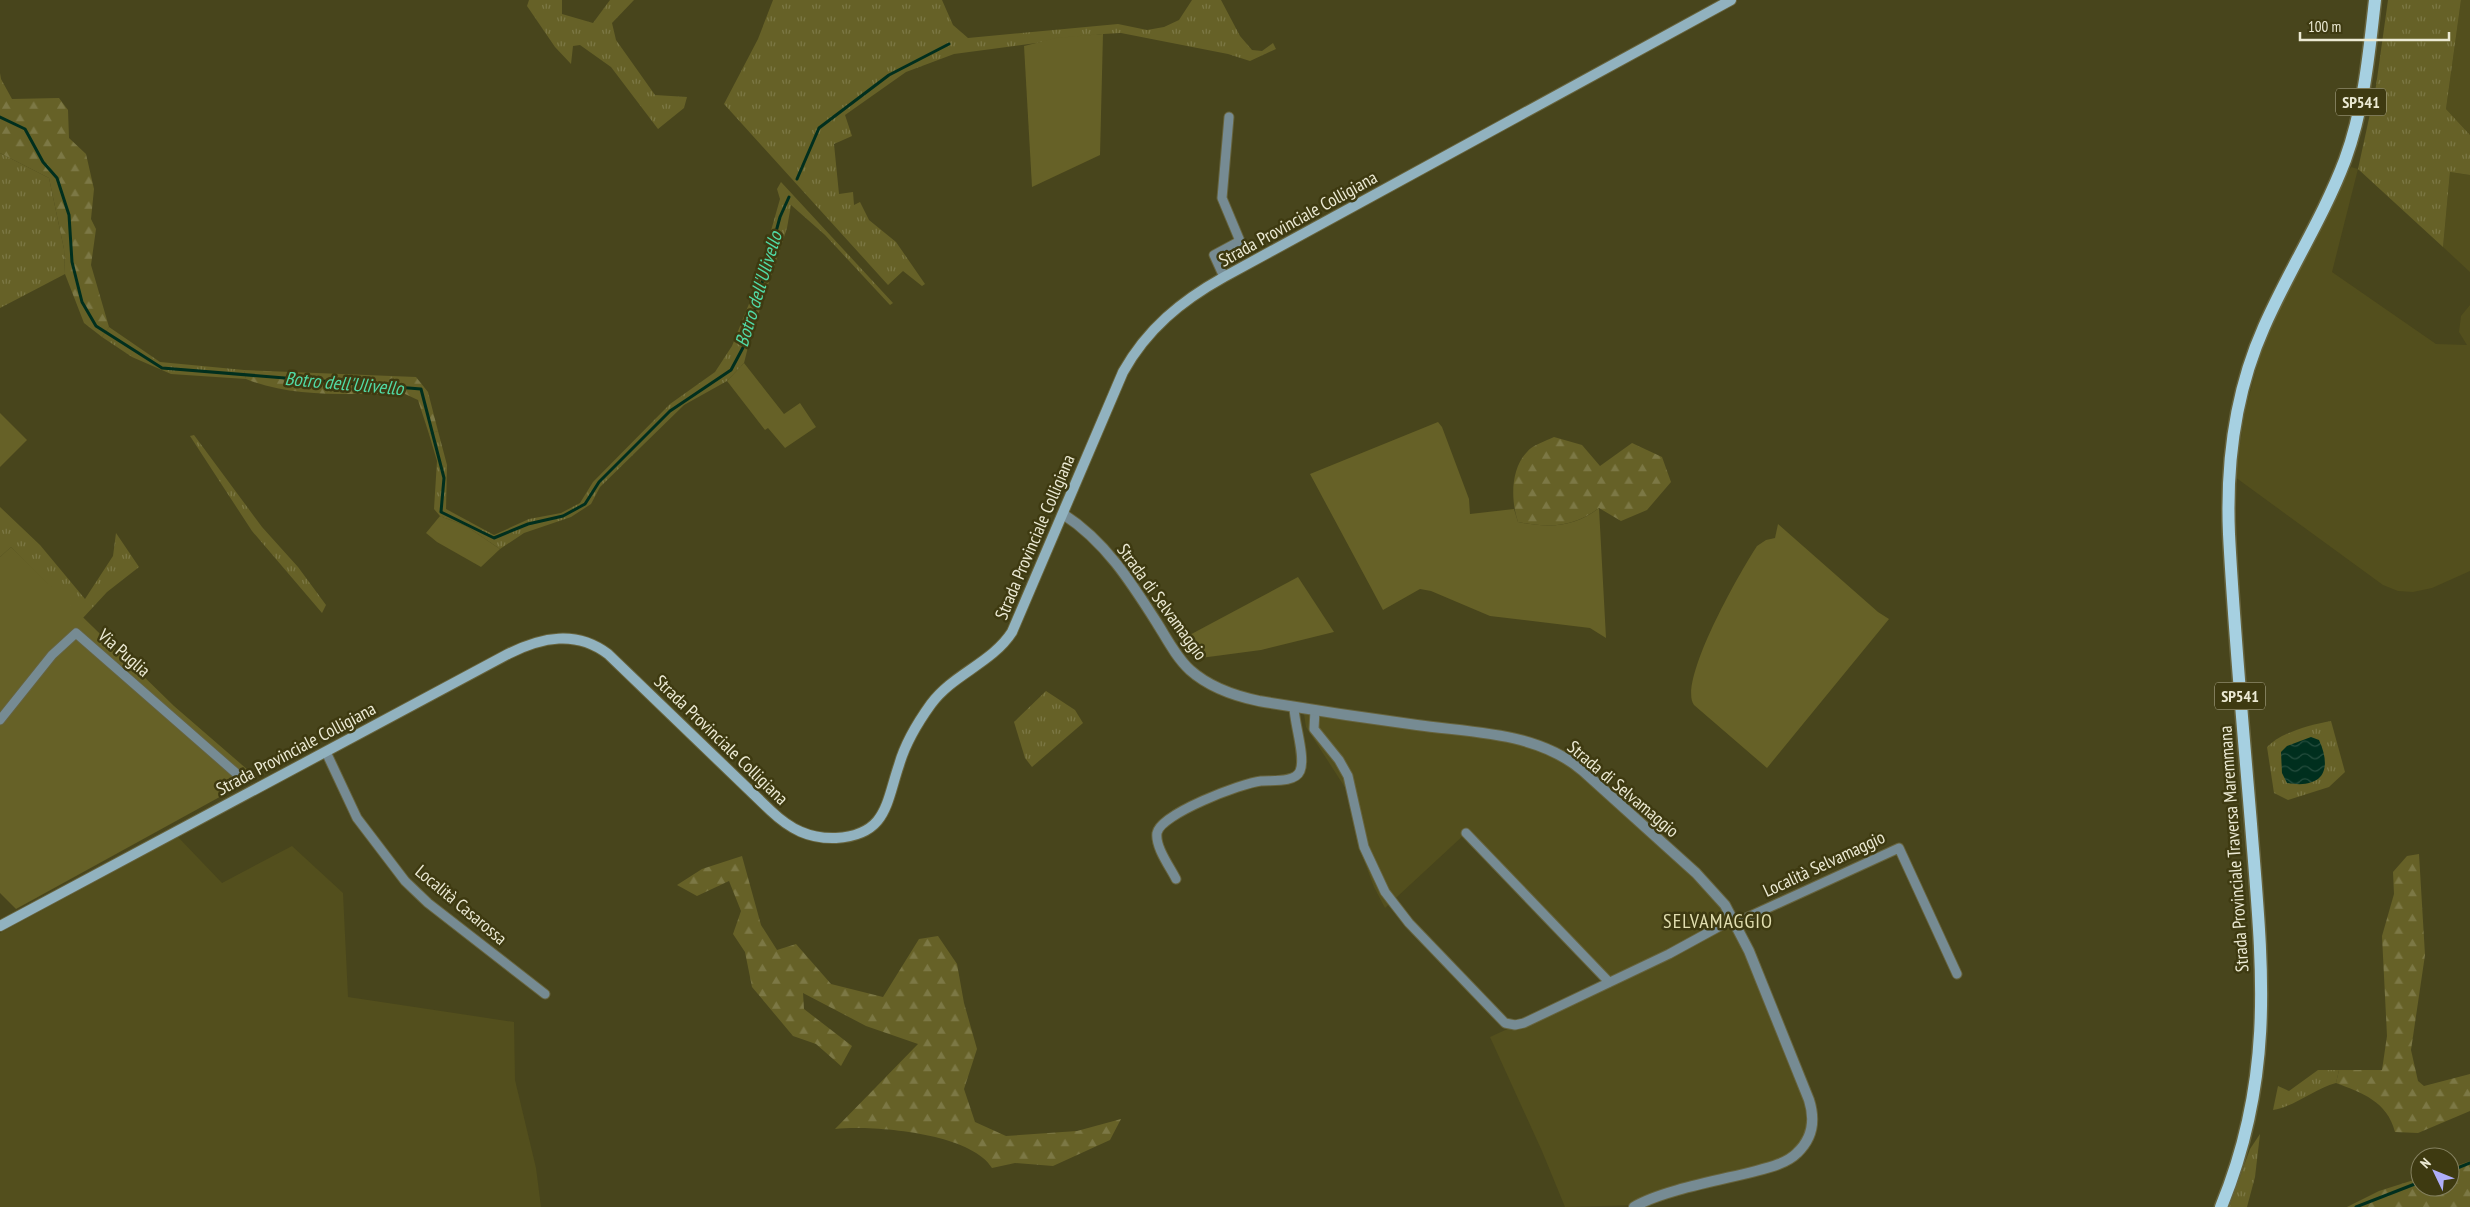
<svg xmlns="http://www.w3.org/2000/svg" width="2470" height="1207" font-family="'PT Sans Narrow',sans-serif">
	<defs>
		<pattern id="grass-tufts" width="24" height="20" patternUnits="userSpaceOnUse" patternTransform="scale(1.25)"><rect width="24" height="20" fill="#666127"/><path d="M3 7l-1-3M5 7V3M7 7l1-3M15 17l-1-3M17 17v-4M19 17l1-3" fill="none" stroke="#7c7845"/></pattern>
		<pattern id="forest-firs" width="22" height="20" patternUnits="userSpaceOnUse" patternTransform="scale(1.25)"><rect width="22" height="20" fill="#666127"/><path d="M5 1l3.5 6h-7zM16 11l3.5 6h-7z" fill="#7c7845"/></pattern>
		<pattern id="water-waves" width="16" height="10" patternUnits="userSpaceOnUse" patternTransform="scale(1.25)"><rect width="16" height="10" fill="#002f1e"/><path d="M0 5q4-4 8 0t8 0" fill="none" stroke="#254d3e"/></pattern>
	</defs>
	<rect width="100%" height="100%" fill="#48451c"/>
	<g fill="#534f1d">
		<polygon points="2461,0 2470,0 2470,135 2446,109"/>
		<polygon points="2351,167 2358,169 2332,272 2436,344 2467,345 2459,332 2461,316 2470,305 2470,571 2432,588 2413,592 2398,591 2383,585 2235,477 2245,411 2263,345 2274,318"/>
		<polygon points="2450,172 2470,175 2470,272 2443,247"/>
		<polygon points="1303,708 1506,738 1559,753 1725,905 1813,1117 1797,1153 1637,1205 1565,1207 1542,1151 1490,1037 1608,983 1466,833 1385,908 1374,887 1358,845 1346,789 1306,727"/>
		<polygon points="178,837 222,883 292,846 343,893 348,997 514,1022 515,1080 536,1168 541,1207 0,1207 0,933"/>
	</g>
	<g fill="url(#grass-tufts)">
		<polygon points="529,0 562,0 562,14 593,23 610,0 634,0 612,23 616,40 655,95 687,97 684,108 658,129 611,67 580,45 573,46 571,64 555,47 527,6"/>
		<polygon points="773,0 942,0 953,25 968,38 1118,24 1147,30 1164,27 1179,20 1192,0 1221,0 1240,36 1252,50 1262,51 1273,43 1276,49 1250,61 1228,54 1121,33 1103,34 954,54 906,72 845,115 852,136 834,144 839,194 853,192 854,205 860,202 869,220 896,242 925,284 922,286 903,271 888,285 724,104 758,39"/>
		<polygon points="2388,0 2461,0 2446,109 2470,135 2470,175 2450,172 2443,247 2358,169 2376,86"/>
		<polygon points="0,153 49,178 64,249 65,274 0,308"/>
		<polygon points="781,182 893,303 890,305 825,235 791,205 787,228 750,339 744,363 727,381 684,405 600,487 591,504 571,517 524,533 500,549 466,526 440,516 434,509 437,461 429,434 438,431 447,465 446,509 494,535 529,519 561,513 580,503 593,482 670,404 715,372 732,346 753,294 780,199 777,189"/>
		<polygon points="109,327 160,362 244,370 246,379 171,374 132,357 102,337"/>
		<polygon points="194,435 262,527 298,567 326,605 322,613 252,531 190,436"/>
		<polygon points="0,507 40,545 85,599 113,556 116,533 139,567 107,592 82,619 11,547 0,557"/>
		<polygon points="1046,691 1075,710 1083,723 1032,767 1025,758 1014,722"/>
		<path d="M2331,721l14,51 -16,15 -41,13 -14,-7 -7,-46c15,-15 43,-22 64,-26z"/>
		<path d="M2318,1070h21l-3,13c-22,6 -40,23 -63,27l5,-24 11,5z"/>
		<polygon points="2260,1134 2255,1177 2247,1207 2229,1207 2250,1149"/>
	</g>
	<g fill="url(#forest-firs)">
		<polygon points="0,73 1,79 12,99 59,98 68,110 69,138 86,154 94,189 91,219 96,229 91,265 109,327 102,337 84,323 65,274 64,249 49,178 0,153"/>
		<path d="M244,370l172,7 12,15 10,39 -9,3 -11,-34 -13,-6c-52,-1 -110,5 -159,-15z"/>
		<path d="M1554,437l28,8 18,21 32,-23 30,14 9,25 -24,28 -26,11 -22,-13c-27,20 -50,20 -81,14 -7,-21 -8,-52 9,-70 5,-7 19,-11 27,-15z"/>
		<path d="M2419,854l6,101 -14,95 7,31 6,5 46,-12v37l-52,22 -23,-1c-8,-31 -33,-39 -59,-49l3,-13h43l5,-34 -5,-100 12,-42 -1,-22 14,-16z"/>
		<path d="M742,856l19,69 16,25 19,-6 35,40 52,13 36,-58 19,-3 19,28 7,39 13,46 -13,40 11,33 31,14 71,-5 44,-12 -11,21 -57,26 -38,-3 -23,5c-21,-35 -119,-43 -157,-39l83,-85 -52,-18 -63,-33 1,16 48,37 -11,20 -25,-22 -23,-8 -41,-49 -7,-35 -12,-18 8,-23 -12,-30 -32,15 -20,-11 25,-16z"/>
		<polygon points="2470,1161 2470,1207 2347,1207 2379,1191 2420,1178 2420,1187 2450,1187 2450,1168"/>
	</g>
	<g fill="#666127">
		<polygon points="1103,34 1100,155 1032,187 1024,46 1056,38"/>
		<polygon points="744,363 784,414 800,403 816,427 785,448 768,428 765,430 727,381"/>
		<polygon points="0,413 27,440 0,467"/>
		<path d="M1438,422l4,5 27,72 1,15 44,-5 4,13c31,6 55,6 81,-14l7,130 -16,-10 -100,-12 -59,-25 -11,-2 -37,21 -73,-136z"/>
		<polygon points="440,516 466,526 500,549 481,567 437,542 426,533"/>
		<path d="M1778,524l100,88 11,7 -122,149 -73,-63c-17,-23 47,-135 63,-159l9,-6 9,-2z"/>
		<polygon points="11,547 174,706 256,777 16,909 0,893 0,557"/>
		<polygon points="1298,577 1334,632 1261,650 1193,659 1184,638"/>
	</g>
	<path fill="url(#water-waves)" d="M2311,737l8,3c14,31 3,49 -32,43l-5,-10 -1,-21 6,-6z"/>
	<g fill="none" stroke-linecap="round" stroke-linejoin="round">
		<g stroke="#002f1e" stroke-width="3">
			<polyline points="0,117 25,129 43,162 57,178 69,215 72,262 82,302 96,326 162,368 421,389 444,478 441,512 494,538 528,524 563,516 585,504 599,482 670,411 731,370 746,342 780,217 789,197"/>
			<polyline points="797,179 819,128 889,75 949,44"/>
			<polyline points="2450,1171 2470,1163"/>
			<polyline points="2356,1207 2420,1182"/>
		</g>
		<g stroke="#66633d" stroke-width="11">
			<g id="minor">
				<polyline points="1224,277 1214,255 1240,241 1222,198 1229,117"/>
				<polyline points="1315,710 1314,729 1339,760 1348,776 1364,847 1385,892 1409,923 1505,1023 1515,1025 1524,1023 1669,954 1733,919"/>
				<polyline points="0,720 52,655 76,633 237,774"/>
				<polyline points="326,752 357,818 405,881 428,903 545,994"/>
				<polyline points="1466,833 1609,982"/>
				<path d="M1176,879c-6,-12 -21,-32 -19,-46 3,-19 85,-50 104,-52 10,-1 34,2 39,-10 6,-14 -6,-48 -6,-64"/>
				<polyline points="1735,923 1899,848 1957,974"/>
			</g>
		</g>
		<g stroke="#66633d" stroke-width="12">
			<path id="tertiary" d="M1063,514c42,27 68,68 94,109 10,16 19,34 33,47 19,17 45,26 69,31 53,9 106,17 158,24 57,8 121,7 166,46l113,102 29,32 24,46 60,149c6,19 4,38 -12,53 -11,11 -30,15 -45,19 -32,8 -92,19 -118,35"/>
		</g>
		<g stroke="#66633d" stroke-width="12">
			<path id="secondary" d="M0,926l508,-272c34,-17 68,-24 100,0l163,157c19,18 38,28 65,27 51,-3 50,-35 63,-73 6,-21 19,-43 32,-61 22,-30 61,-41 81,-72l111,-260c24,-43 58,-71 101,-95l507,-277"/>
		</g>
		<g stroke="#66633d" stroke-width="15">
			<path id="primary" d="M2221,1207c55,-134 41,-243 30,-383 -8,-97 -17,-193 -22,-290 -3,-71 6,-142 35,-207 25,-57 59,-109 81,-167 19,-52 24,-106 30,-160"/>
		</g>
		<use href="#minor" stroke="#768b93" stroke-width="9"/>
		<use href="#tertiary" stroke="#768b93" stroke-width="10"/>
		<use href="#secondary" stroke="#91b2bf" stroke-width="10"/>
		<use href="#primary" stroke="#a6d0e1" stroke-width="12"/>
	</g>
	<g text-anchor="middle" stroke-width="5" stroke-linejoin="round" paint-order="stroke">
		<g fill="#3e3a11" stroke="#b8b59a" stroke-width="1">
			<rect x="2336" y="88.5" width="50" height="27" rx="4"/>
			<rect x="2215" y="682.5" width="50" height="27" rx="4"/>
		</g>
		<g font-size="16" font-weight="bold" fill="#ecead4">
			<text x="2361" y="108">SP541</text>
			<text x="2240" y="702">SP541</text>
		</g>
		<g font-size="18" fill="#ecead4" stroke="#3e3a11">
			<text transform="translate(1298 219) rotate(-29)" y="6">Strada Provinciale Colligiana</text>
			<text transform="translate(1035 537) rotate(-67)" y="6">Strada Provinciale Colligiana</text>
			<text transform="translate(1162 602) rotate(54)" y="6">Strada di Selvamaggio</text>
			<text transform="translate(124 653) rotate(41)" y="6">Via Puglia</text>
			<text transform="translate(721 740) rotate(44)" y="6">Strada Provinciale Colligiana</text>
			<text transform="translate(296 749) rotate(-28)" y="6">Strada Provinciale Colligiana</text>
			<text transform="translate(1623 789) rotate(40)" y="6">Strada di Selvamaggio</text>
			<text transform="translate(2234 849) rotate(-94)" y="6">Strada Provinciale Traversa Maremmana</text>
			<text transform="translate(1824 864) rotate(-25)" y="6">Località Selvamaggio</text>
			<text transform="translate(461 905) rotate(40)" y="6">Località Casarossa</text>
		</g>
		<g font-size="19" font-style="italic" fill="#51dba6" stroke="#3e3a11">
			<text transform="translate(758 289) rotate(-73)" y="7">Botro dell'Ulivello</text>
			<text transform="translate(344 383) rotate(5)" y="7">Botro dell'Ulivello</text>
		</g>
		<g font-size="20" letter-spacing="1" fill="#e2dfb1" stroke="#3e3a11">
			<text x="1718" y="928">SELVAMAGGIO</text>
		</g>
	</g>
	<g transform="translate(2435 1172) rotate(313)"><circle r="24" fill="#3e3a11" stroke="#84805f"/>
	<path d="M0-4L9 19L0 12L-9 19Z" fill="#afaefa"/>
	<text y="-8" font-size="14" font-weight="bold" text-anchor="middle" fill="#ecead4">N</text>
	</g>
	<path d="M2300 32v8h149v-8" fill="none" stroke="#ecead4" stroke-width="2.5"/>
	<text x="2308" y="32" font-size="15" fill="#ecead4" stroke="#3e3a11" stroke-width="4" paint-order="stroke">100 m</text>
</svg>
